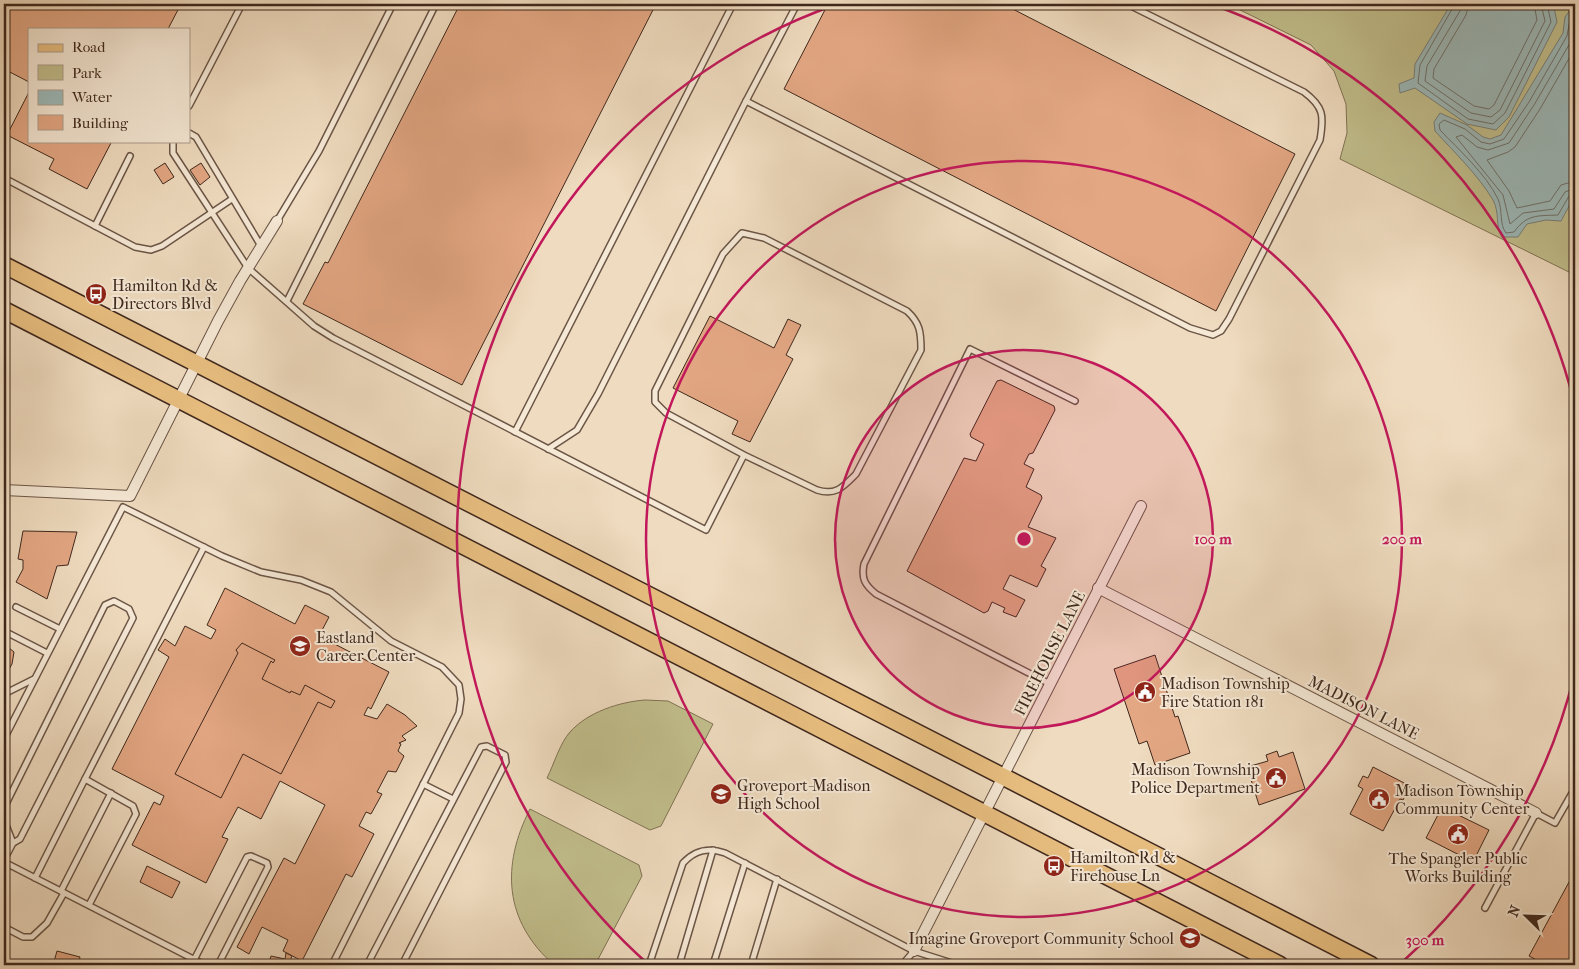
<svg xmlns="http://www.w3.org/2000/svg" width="1579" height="969" font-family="'IM FELL French Canon',serif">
	<rect width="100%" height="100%" fill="#efdbbf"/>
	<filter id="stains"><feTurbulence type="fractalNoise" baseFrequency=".004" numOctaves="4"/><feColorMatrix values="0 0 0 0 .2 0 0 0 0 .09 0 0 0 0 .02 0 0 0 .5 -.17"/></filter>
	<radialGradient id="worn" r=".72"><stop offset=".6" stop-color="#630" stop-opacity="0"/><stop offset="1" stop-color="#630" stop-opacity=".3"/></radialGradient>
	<g fill="#c1be8c" stroke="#807354">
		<polygon points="1228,4 1575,4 1575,275 1340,159 1347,133 1346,104 1334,71 1311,45"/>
		<path d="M645,700l23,1 45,23 -52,102 -11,4 -103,-52c7,-14 13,-35 23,-46 18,-20 49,-30 75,-32z"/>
		<path d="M530,809l109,56 3,11 -47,89h-41c-50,-44 -53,-99 -24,-156z"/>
	</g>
	<g fill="#9cb9b9" stroke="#777f7b">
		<polygon points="1451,4 1550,4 1554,7 1557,22 1509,117 1496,130 1467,124 1415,88 1400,93 1399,84 1414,78 1415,64"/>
		<path d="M1574,5l1,190 -14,26 -15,-1 -19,4 -9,13h-16c-7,-11 -2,-24 -9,-37 -15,-25 -38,-47 -58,-69l-1,-9 6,-9 27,12 16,12 7,2 11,-4 62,-102 2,-16z"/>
	</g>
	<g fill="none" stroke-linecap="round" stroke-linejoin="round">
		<g stroke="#6e706b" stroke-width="1">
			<polyline points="1455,4 1420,65 1418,83 1468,119 1493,124 1505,113 1551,22 1547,4"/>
			<polyline points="1461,4 1460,11 1427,66 1425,81 1471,113 1491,117 1500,110 1545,21 1541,4"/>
			<polyline points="1469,4 1466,15 1434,69 1433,78 1474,106 1489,109 1494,105 1537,20 1534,4"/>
			<path d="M1575,12l-5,7 -3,17 -38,66 -25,37 -14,5 -9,-2 -16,-13 -21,-9 -5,4 1,6c19,20 46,44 58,69 5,11 1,25 8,34l8,-1c13,-18 23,-16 44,-17l11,-19 6,-2"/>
			<polyline points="1575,25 1573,38 1534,105 1509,143 1488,150 1477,147 1462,135 1456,137 1503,195 1510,224 1523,213 1554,209 1565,192 1575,188"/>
			<polyline points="1575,48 1540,109 1515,147 1508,152 1487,160 1509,191 1517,208 1550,201 1561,185 1575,181"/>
		</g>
	</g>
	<g fill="#e3a783" stroke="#3f281d">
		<polygon points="4,4 181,4 168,29 29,29 29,82 4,69"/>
		<polygon points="460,4 656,4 462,385 303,304 325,262 328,263"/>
		<polygon points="828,4 1003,4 1295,154 1216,311 784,89"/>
		<polygon points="29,92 29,141 112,141 87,189 49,169 54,159 7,135"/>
		<polygon points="165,163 174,177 163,184 154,170"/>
		<polygon points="201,163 210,177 200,185 190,170"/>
		<polygon points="710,316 774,348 788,319 801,325 786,355 793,359 750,442 732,434 738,421 673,388"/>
		<polygon points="1001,380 1054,406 1055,410 1033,453 1029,454 1024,464 1034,469 1026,487 1041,495 1042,498 1028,527 1056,538 1041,566 1046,569 1037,587 1010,575 1003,589 1025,600 1016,617 1003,612 1005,608 992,602 988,611 984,613 907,571 964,458 976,461 984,444 971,437 970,434 997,381"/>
		<polygon points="23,531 77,532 68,565 57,566 47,599 16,582 23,569 23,560 18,559"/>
		<polygon points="225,588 295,624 305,605 329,617 319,636 389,672 371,709 368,707 364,715 377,719 387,704 405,715 417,726 402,736 406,740 399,743 401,744 398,751 404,756 396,772 388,771 377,792 382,794 371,814 366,812 359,826 374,834 352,877 346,874 302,961 283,951 288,940 262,927 249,954 237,947 284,858 295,864 325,805 280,781 261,819 238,807 222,837 228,839 206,883 132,845 154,802 160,805 164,796 112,769 169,657 158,650 165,639 175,646 185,626 211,639 216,630 207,625"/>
		<polygon points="242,643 275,660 273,663 271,661 262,679 290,693 291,691 300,695 305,685 335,701 331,708 318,702 281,774 243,754 221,798 175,774 238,653 236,650"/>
		<polygon points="4,644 14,652 12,664 4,678"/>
		<polygon points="1155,655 1175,717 1178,716 1190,753 1155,765 1147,741 1139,744 1114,669"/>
		<polygon points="1277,751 1279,757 1293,752 1305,789 1259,805 1247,767 1268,761 1266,755"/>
		<polygon points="1373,767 1410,786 1403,800 1400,799 1383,831 1350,814 1363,789 1358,786 1363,776 1368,778"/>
		<polygon points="1442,807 1489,830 1473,862 1426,838"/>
		<polygon points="147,866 180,882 172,898 140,882"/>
		<polygon points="1575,871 1575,965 1546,965 1529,956"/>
		<polygon points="57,951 80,957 78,965 53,965"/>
		<polygon points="286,953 292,956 290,961 304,965 268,965 271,956 285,959"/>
	</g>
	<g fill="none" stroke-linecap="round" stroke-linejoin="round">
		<g stroke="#6b5546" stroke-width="8">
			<g id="service">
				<polyline points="746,101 797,4"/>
				<polyline points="189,106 242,4"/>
				<polyline points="189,133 196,137 261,246"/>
				<path d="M173,141v12l75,115 66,58 19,12 373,192 38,-75 -78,-42 -11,-11v-11l68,-137 19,-21 22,5 143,73c13,12 14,21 14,39l-65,124c-13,13 -20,22 -39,16l-73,-35"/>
				<polyline points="4,178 135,247 151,250 162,246 232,199"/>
				<polyline points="277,221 319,151 393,4"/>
				<polyline points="95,226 130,156"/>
				<polyline points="287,301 436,4"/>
				<polyline points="515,432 733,4"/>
				<path d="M548,449l29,-19 21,-36 148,-293 444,227 23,7 8,-4 8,-12 91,-179c4,-24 4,-33 -16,-48l-177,-88"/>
				<polyline points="16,607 60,629"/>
				<polyline points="4,631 47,653"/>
				<path d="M1050,684l-174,-90c-11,-9 -15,-15 -12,-30l106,-215 105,52"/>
				<polyline points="4,694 34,679"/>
				<polyline points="4,739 123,507 222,556 261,572 301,580 331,592 391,641 442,667 459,685 461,699 459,713 332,965"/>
				<polyline points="423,784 453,799"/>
				<polyline points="4,808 105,605 114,601 129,609 133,618 20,839 13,843 4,860"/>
				<polyline points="4,820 13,843"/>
				<polyline points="4,862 205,965"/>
				<polyline points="35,878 85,779"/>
				<polyline points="61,891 111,793"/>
				<polyline points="89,905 136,814 133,806 85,779 204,547"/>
				<polyline points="1485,908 1536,813 1555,823 1575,788"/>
				<polyline points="4,927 23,937 32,937 47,923 64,893"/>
				<polyline points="194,960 247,857 251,856 267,863 268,867 218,965"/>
				<polyline points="367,965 481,747 487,746 505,755 506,762 402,965"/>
				<path d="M649,965l34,-102c12,-13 25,-16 42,-10l189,98 44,14"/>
				<polyline points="679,965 713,850"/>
				<polyline points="713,965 745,863"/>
				<polyline points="751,965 777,879"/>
				<polyline points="902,965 914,951"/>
			</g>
		</g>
		<g stroke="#6b5546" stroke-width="12">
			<g id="minor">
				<polyline points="4,490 130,496 218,321 240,281 277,221"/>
				<polyline points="1098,588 1536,813"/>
				<polyline points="914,951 1141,506"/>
			</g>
		</g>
		<g stroke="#3f281d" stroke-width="19">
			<g id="primary">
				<polyline points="4,265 1371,965"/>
				<polyline points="4,310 1280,965"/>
			</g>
		</g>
		<use href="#service" stroke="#f5e8d5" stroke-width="5"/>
		<use href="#minor" stroke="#f5e8d5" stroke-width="10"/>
		<use href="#primary" stroke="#e8be80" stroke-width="16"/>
	</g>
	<circle cx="1024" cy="539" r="189" fill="#c2185b" fill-opacity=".12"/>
	<g fill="none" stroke="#c2185b" stroke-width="2.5">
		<circle cx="1024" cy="539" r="189"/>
		<circle cx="1024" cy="539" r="378"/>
		<path d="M1574 676A567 567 0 0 1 1400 964M648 964A567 567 0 0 1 835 5M1213 5A567 567 0 0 1 1574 402"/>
	</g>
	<defs>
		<g id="bus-disc" transform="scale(1.125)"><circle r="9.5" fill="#8f2418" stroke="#f5e8d5"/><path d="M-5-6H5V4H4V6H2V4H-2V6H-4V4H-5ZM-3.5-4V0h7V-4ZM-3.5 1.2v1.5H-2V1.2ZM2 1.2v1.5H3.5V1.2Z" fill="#fff"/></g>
		<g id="school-disc" transform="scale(1.125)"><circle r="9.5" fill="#8f2418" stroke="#f5e8d5"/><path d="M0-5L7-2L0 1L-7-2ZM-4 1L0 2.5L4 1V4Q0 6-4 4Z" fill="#fff"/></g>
		<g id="civic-disc" transform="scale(1.125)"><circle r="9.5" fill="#8f2418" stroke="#f5e8d5"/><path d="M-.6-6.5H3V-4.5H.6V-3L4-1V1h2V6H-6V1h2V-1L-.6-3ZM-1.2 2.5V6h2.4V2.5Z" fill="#fff"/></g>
	</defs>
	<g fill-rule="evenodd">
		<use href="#bus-disc" x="96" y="294"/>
		<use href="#school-disc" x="300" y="646"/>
		<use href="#civic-disc" x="1145" y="692"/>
		<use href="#civic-disc" x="1276" y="778"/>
		<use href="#school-disc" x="721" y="794"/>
		<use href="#civic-disc" x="1379" y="799"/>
		<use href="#civic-disc" x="1458" y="834"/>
		<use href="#bus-disc" x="1054" y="866"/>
		<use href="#school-disc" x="1190" y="938"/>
	</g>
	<g text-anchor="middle" stroke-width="4" stroke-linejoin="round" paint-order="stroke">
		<g font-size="16" fill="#3f281d" stroke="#f5e8d5" text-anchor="start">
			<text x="112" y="291">Hamilton Rd &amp;<tspan x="112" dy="18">Directors Blvd</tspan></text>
			<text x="316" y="643">Eastland<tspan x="316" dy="18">Career Center</tspan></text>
			<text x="1161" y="689">Madison Township<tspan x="1161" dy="18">Fire Station 181</tspan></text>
			<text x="1260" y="775" text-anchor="end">Madison Township<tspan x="1260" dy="18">Police Department</tspan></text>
			<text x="737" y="791">Groveport-Madison<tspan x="737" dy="18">High School</tspan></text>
			<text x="1395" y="796">Madison Township<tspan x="1395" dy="18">Community Center</tspan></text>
			<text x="1070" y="863">Hamilton Rd &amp;<tspan x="1070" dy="18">Firehouse Ln</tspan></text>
			<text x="1458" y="864" text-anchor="middle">The Spangler Public<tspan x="1458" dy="18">Works Building</tspan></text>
			<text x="1174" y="944" text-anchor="end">Imagine Groveport Community School</text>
		</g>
		<g font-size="16" fill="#3f281d" stroke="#f5e8d5">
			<text transform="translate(1049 653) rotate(-63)" y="6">FIREHOUSE LANE</text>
			<text transform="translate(1364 707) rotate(27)" y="6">MADISON LANE</text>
		</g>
	</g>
	<circle cx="1024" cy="539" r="8" fill="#c2185b" stroke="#f5e8d5" stroke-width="2.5"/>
	<g font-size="15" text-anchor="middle" font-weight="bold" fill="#c2185b" stroke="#f5e8d5" stroke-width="4" stroke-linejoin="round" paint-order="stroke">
		<text x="1213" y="544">100 m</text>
		<text x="1402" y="544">200 m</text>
		<text x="1425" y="945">300 m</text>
	</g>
	<rect width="1579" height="969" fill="none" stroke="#efdbbf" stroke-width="20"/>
	<rect x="5" y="5" width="1569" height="959" fill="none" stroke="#3f281d" stroke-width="2.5"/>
	<rect x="10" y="10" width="1559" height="949" fill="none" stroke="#3f281d"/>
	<rect x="28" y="28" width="162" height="115" fill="#f5e8d5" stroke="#ac9b8b"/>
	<rect x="38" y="44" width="25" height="8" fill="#e8be80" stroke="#ac9b8b"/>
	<text x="72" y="52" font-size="15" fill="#3f281d">Road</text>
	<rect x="38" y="65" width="25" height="15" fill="#c1be8c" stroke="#ac9b8b"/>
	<text x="72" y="78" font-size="15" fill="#3f281d">Park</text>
	<rect x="38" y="90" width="25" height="15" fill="#9cb9b9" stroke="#ac9b8b"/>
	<text x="72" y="102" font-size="15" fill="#3f281d">Water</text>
	<rect x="38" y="115" width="25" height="15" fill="#e3a783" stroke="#ac9b8b"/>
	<text x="72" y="128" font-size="15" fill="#3f281d">Building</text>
	<g transform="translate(1526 916) rotate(293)" stroke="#f5e8d5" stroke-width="4" paint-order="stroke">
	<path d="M0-4L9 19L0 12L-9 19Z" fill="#3f281d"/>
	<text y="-8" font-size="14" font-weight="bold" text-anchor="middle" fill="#3f281d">N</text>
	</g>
	<rect width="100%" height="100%" filter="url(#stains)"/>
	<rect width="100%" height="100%" fill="url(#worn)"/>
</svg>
